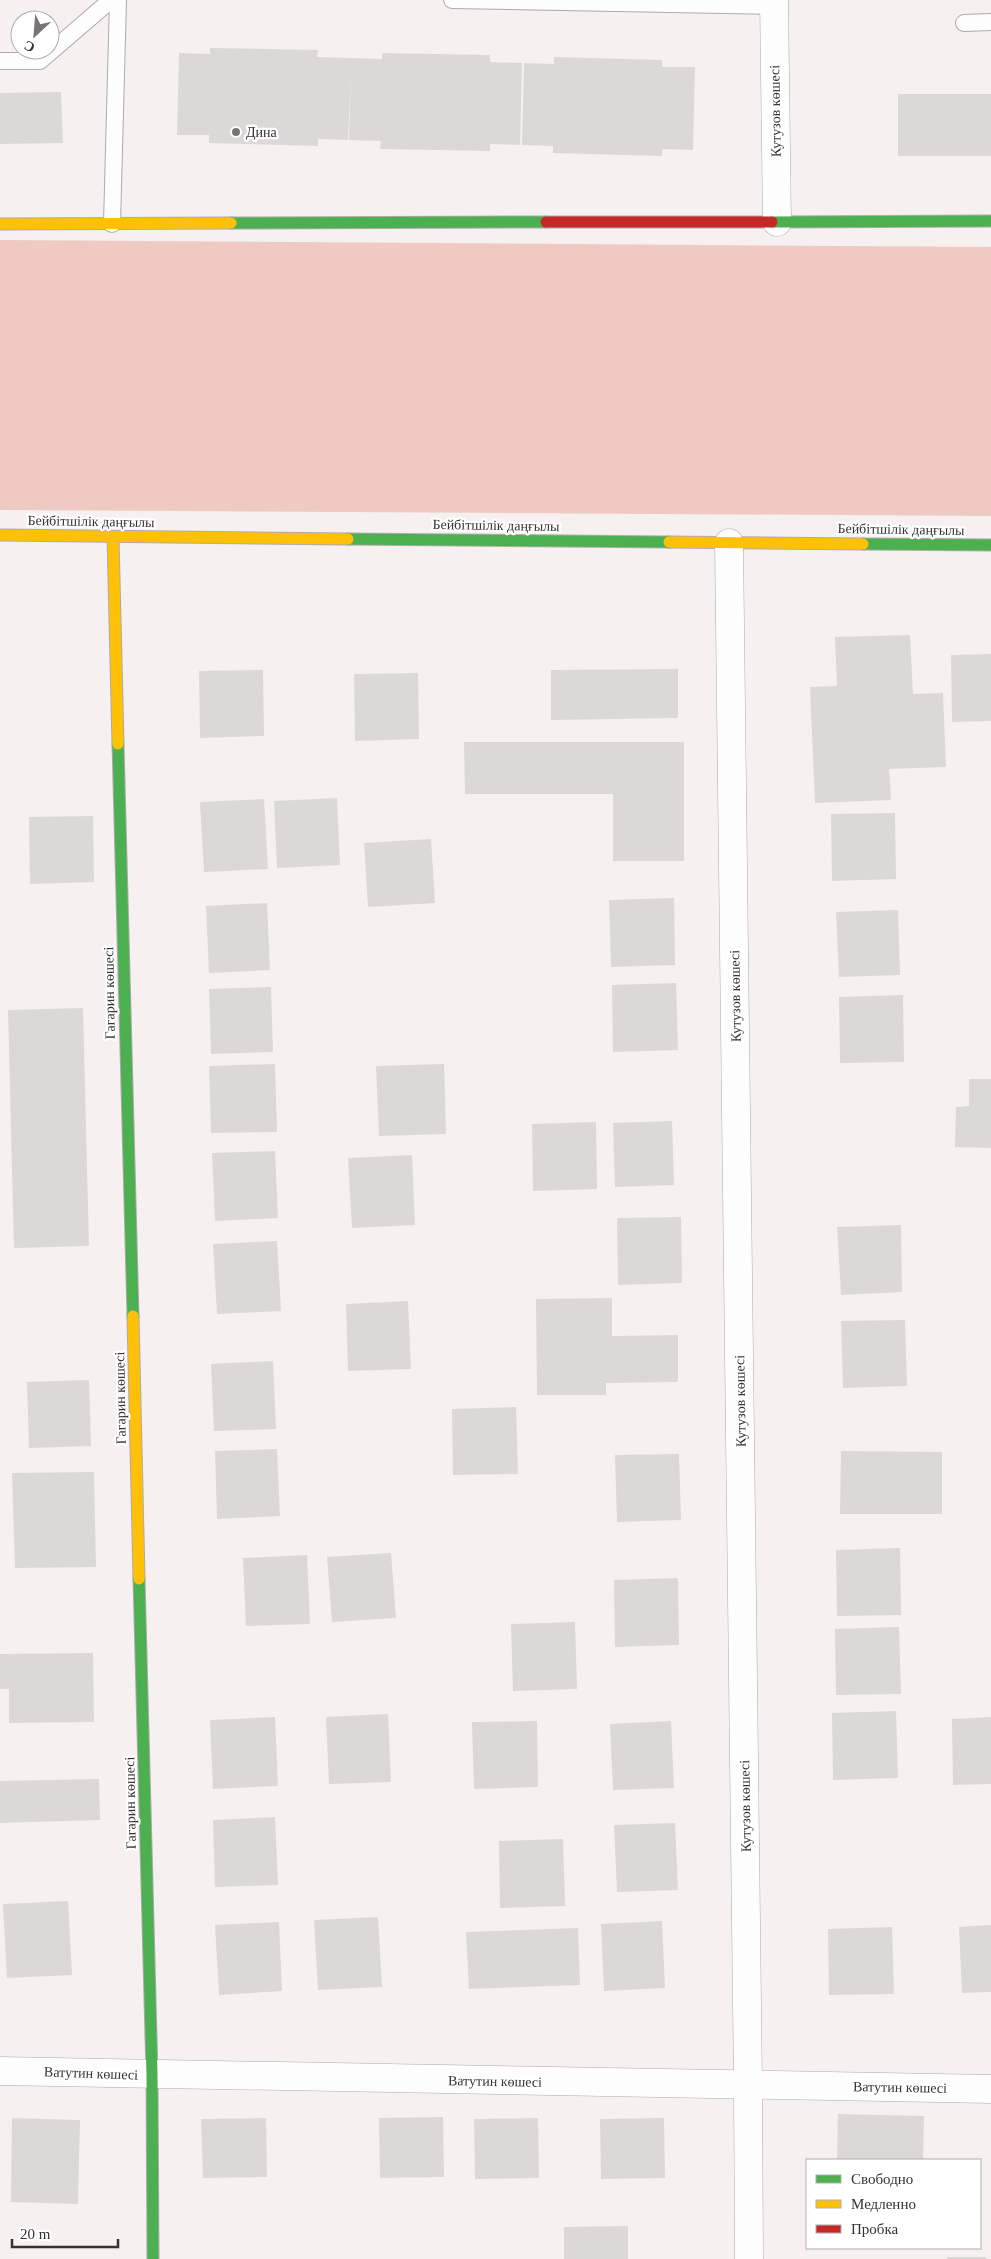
<svg xmlns="http://www.w3.org/2000/svg" width="991" height="2259" font-family="'Times New Roman',serif">
	<rect width="100%" height="100%" fill="#f6f1f0"/>
	<polygon fill="#efcac3" points="0,240 991,247 991,516 0,510"/>
	<g fill="#dcd8d7">
		<polygon points="210,48 318,50 317,57 350,58 382,59 382,53 490,55 490,62 522,63 520,145 490,144 490,151 380,149 381,141 349,140 351,73 348,140 318,139 318,146 209,143 209,135 177,135 179,53 210,54"/>
		<polygon points="554,57 662,60 662,67 695,67 693,150 662,149 662,156 553,153 553,146 522,145 524,63 554,64"/>
		<polygon points="61,92 63,143 0,144 0,93"/>
		<rect x="898" y="94" width="93" height="62"/>
		<polygon points="910,635 913,694 943,693 946,767 889,769 891,800 815,803 810,687 837,686 835,637"/>
		<polygon points="991,654 991,721 952,722 951,655"/>
		<polygon points="678,669 678,718 551,720 551,670"/>
		<polygon points="263,670 264,736 200,738 199,671"/>
		<polygon points="418,673 419,739 355,741 354,674"/>
		<polygon points="464,742 684,742 684,861 613,861 613,794 465,794"/>
		<polygon points="337,798 340,865 277,868 274,801"/>
		<polygon points="264,799 268,869 204,872 200,802"/>
		<polygon points="895,813 896,879 832,881 831,814"/>
		<polygon points="93,816 94,882 30,884 29,817"/>
		<polygon points="431,839 435,903 368,907 364,843"/>
		<polygon points="674,898 675,965 611,967 609,900"/>
		<polygon points="267,903 270,970 209,973 206,906"/>
		<polygon points="898,910 900,975 839,977 836,912"/>
		<polygon points="676,983 678,1050 613,1052 612,985"/>
		<polygon points="271,987 273,1052 211,1054 209,989"/>
		<polygon points="903,995 904,1062 840,1063 839,997"/>
		<polygon points="83,1008 89,1246 14,1248 8,1010"/>
		<polygon points="275,1064 277,1132 211,1133 209,1066"/>
		<polygon points="444,1064 446,1134 379,1136 376,1066"/>
		<polygon points="969,1079 991,1079 991,1148 955,1147 956,1107 969,1106"/>
		<polygon points="672,1121 674,1185 615,1187 613,1123"/>
		<polygon points="596,1122 597,1189 533,1191 532,1124"/>
		<polygon points="275,1151 278,1218 215,1221 212,1153"/>
		<polygon points="412,1155 415,1225 352,1228 348,1158"/>
		<polygon points="681,1217 682,1283 618,1285 617,1218"/>
		<polygon points="901,1225 902,1292 841,1295 837,1227"/>
		<polygon points="277,1241 281,1311 217,1314 213,1244"/>
		<polygon points="612,1298 612,1336 678,1335 678,1382 606,1383 606,1395 537,1395 536,1299"/>
		<polygon points="408,1301 411,1369 348,1371 346,1304"/>
		<polygon points="905,1320 907,1386 843,1388 841,1321"/>
		<polygon points="273,1361 276,1429 214,1431 211,1364"/>
		<polygon points="89,1380 91,1446 29,1448 27,1382"/>
		<polygon points="516,1407 518,1474 453,1475 452,1409"/>
		<polygon points="277,1449 280,1516 217,1519 215,1451"/>
		<polygon points="841,1451 942,1452 942,1514 840,1514"/>
		<polygon points="679,1454 681,1520 617,1522 615,1455"/>
		<polygon points="94,1472 96,1567 15,1568 12,1473"/>
		<polygon points="900,1548 901,1615 837,1616 836,1550"/>
		<polygon points="391,1553 396,1618 332,1622 327,1557"/>
		<polygon points="307,1555 310,1624 246,1626 243,1558"/>
		<polygon points="678,1578 679,1645 615,1647 614,1580"/>
		<polygon points="575,1622 577,1689 513,1691 511,1624"/>
		<polygon points="899,1627 901,1694 836,1695 835,1629"/>
		<polygon points="93,1653 94,1722 9,1723 9,1689 0,1689 0,1654"/>
		<polygon points="896,1711 898,1778 833,1780 832,1713"/>
		<polygon points="388,1714 391,1782 329,1784 326,1717"/>
		<polygon points="275,1717 278,1786 213,1789 210,1720"/>
		<polygon points="991,1717 991,1784 953,1785 952,1719"/>
		<polygon points="537,1721 538,1787 474,1789 472,1722"/>
		<polygon points="671,1721 674,1788 613,1790 610,1724"/>
		<polygon points="99,1779 100,1820 0,1823 0,1781"/>
		<polygon points="275,1817 278,1885 215,1887 213,1820"/>
		<polygon points="675,1823 678,1890 617,1892 614,1825"/>
		<polygon points="563,1839 565,1906 500,1908 499,1841"/>
		<polygon points="68,1901 72,1975 7,1978 3,1904"/>
		<polygon points="378,1917 382,1987 318,1990 314,1920"/>
		<polygon points="662,1921 665,1988 604,1991 601,1924"/>
		<polygon points="279,1922 282,1991 219,1995 215,1925"/>
		<polygon points="991,1925 991,1992 962,1993 959,1927"/>
		<polygon points="892,1927 894,1994 829,1995 828,1929"/>
		<polygon points="578,1928 580,1985 469,1989 466,1932"/>
		<polygon points="838,2114 924,2116 923,2160 837,2160"/>
		<polygon points="443,2117 444,2177 380,2178 379,2118"/>
		<polygon points="12,2118 80,2120 78,2204 11,2202"/>
		<polygon points="266,2118 267,2177 203,2178 201,2119"/>
		<polygon points="538,2118 539,2178 475,2179 474,2119"/>
		<polygon points="664,2118 665,2178 601,2179 600,2119"/>
		<polygon points="628,2226 628,2259 564,2259 564,2227"/>
		<rect x="947" y="2257" width="39" height="2"/>
	</g>
	<g fill="none" stroke-linecap="round" stroke-linejoin="round">
		<g stroke="#aeaaaa" stroke-width="18">
			<g id="lane">
				<polyline points="452,0 774,6"/>
				<polyline points="964,23 991,22"/>
				<polyline points="0,61 40,61 111,0"/>
				<polyline points="112,224 118,0"/>
			</g>
		</g>
		<g stroke="#aeaaaa" stroke-width="29">
			<g id="street">
				<polyline points="774,0 777,222"/>
				<polyline points="729,543 748,2085 749,2259"/>
				<polyline points="0,2071 991,2089"/>
			</g>
		</g>
		<g stroke="#aeaaaa" stroke-width="13">
			<g id="fast">
				<polyline points="772,222 991,221"/>
				<polyline points="231,223 546,222"/>
				<polyline points="348,539 669,542"/>
				<polyline points="863,544 991,545"/>
				<polyline points="118,744 133,1316"/>
				<polyline points="139,1579 152,2075 153,2259"/>
			</g>
		</g>
		<g stroke="#aeaaaa" stroke-width="13">
			<g id="slow">
				<polyline points="0,224 231,223"/>
				<polyline points="0,535 348,539"/>
				<polyline points="113,537 118,744"/>
				<polyline points="669,542 863,544"/>
				<polyline points="133,1316 139,1579"/>
			</g>
		</g>
		<g stroke="#aeaaaa" stroke-width="13">
			<polyline id="jam" points="546,222 772,222"/>
		</g>
		<use href="#lane" stroke="#fefdfd" stroke-width="16"/>
		<use href="#street" stroke="#fefdfd" stroke-width="28"/>
		<use href="#fast" stroke="#4caf50" stroke-width="11"/>
		<use href="#slow" stroke="#ffc107" stroke-width="11"/>
		<use href="#jam" stroke="#c62828" stroke-width="11"/>
	</g>
	<circle fill="#797574" stroke="#fff" stroke-width="2" cx="236" cy="132" r="5"/>
	<g text-anchor="middle" stroke-width="4.5" stroke-linejoin="round" paint-order="stroke">
		<g font-size="14" fill="#353231" stroke="#fff">
			<text transform="translate(775 111) rotate(-91)" y="5">Кутузов көшесі</text>
			<text transform="translate(91 521) rotate(1)" y="5">Бейбітшілік даңғылы</text>
			<text transform="translate(496 525) rotate(1)" y="5">Бейбітшілік даңғылы</text>
			<text transform="translate(901 529) rotate(1)" y="5">Бейбітшілік даңғылы</text>
			<text transform="translate(109 993) rotate(-91)" y="5">Гагарин көшесі</text>
			<text transform="translate(735 996) rotate(-91)" y="5">Кутузов көшесі</text>
			<text transform="translate(120 1398) rotate(-91)" y="5">Гагарин көшесі</text>
			<text transform="translate(740 1401) rotate(-91)" y="5">Кутузов көшесі</text>
			<text transform="translate(130 1803) rotate(-91)" y="5">Гагарин көшесі</text>
			<text transform="translate(745 1806) rotate(-91)" y="5">Кутузов көшесі</text>
			<text transform="translate(91 2073) rotate(2)" y="5">Ватутин көшесі</text>
			<text transform="translate(495 2081) rotate(1)" y="5">Ватутин көшесі</text>
			<text transform="translate(900 2087) rotate(1)" y="5">Ватутин көшесі</text>
		</g>
		<g font-size="14" fill="#353231" stroke="#fff" text-anchor="start">
			<text x="246" y="137">Дина</text>
		</g>
	</g>
	<rect x="806" y="2159" width="175" height="90" fill="#ffffff" stroke="#aeadad"/>
	<rect x="816" y="2175" width="25" height="8" fill="#4caf50" stroke="#aeadad"/>
	<text x="851" y="2184" font-size="15" fill="#353231">Свободно</text>
	<rect x="816" y="2200" width="25" height="8" fill="#ffc107" stroke="#aeadad"/>
	<text x="851" y="2209" font-size="15" fill="#353231">Медленно</text>
	<rect x="816" y="2225" width="25" height="8" fill="#c62828" stroke="#aeadad"/>
	<text x="851" y="2234" font-size="15" fill="#353231">Пробка</text>
	<g transform="translate(35 35) rotate(206)"><circle r="24" fill="#ffffff" stroke="#aeadad"/>
	<path d="M0-4L9 19L0 12L-9 19Z" fill="#797574"/>
	<text y="-8" font-size="14" font-weight="bold" text-anchor="middle" fill="#353231">С</text>
	</g>
	<path d="M12 2239v8h106v-8" fill="none" stroke="#353231" stroke-width="2.5"/>
	<text x="20" y="2239" font-size="15" fill="#353231" stroke="#ffffff" stroke-width="4" paint-order="stroke">20 m</text>
</svg>
